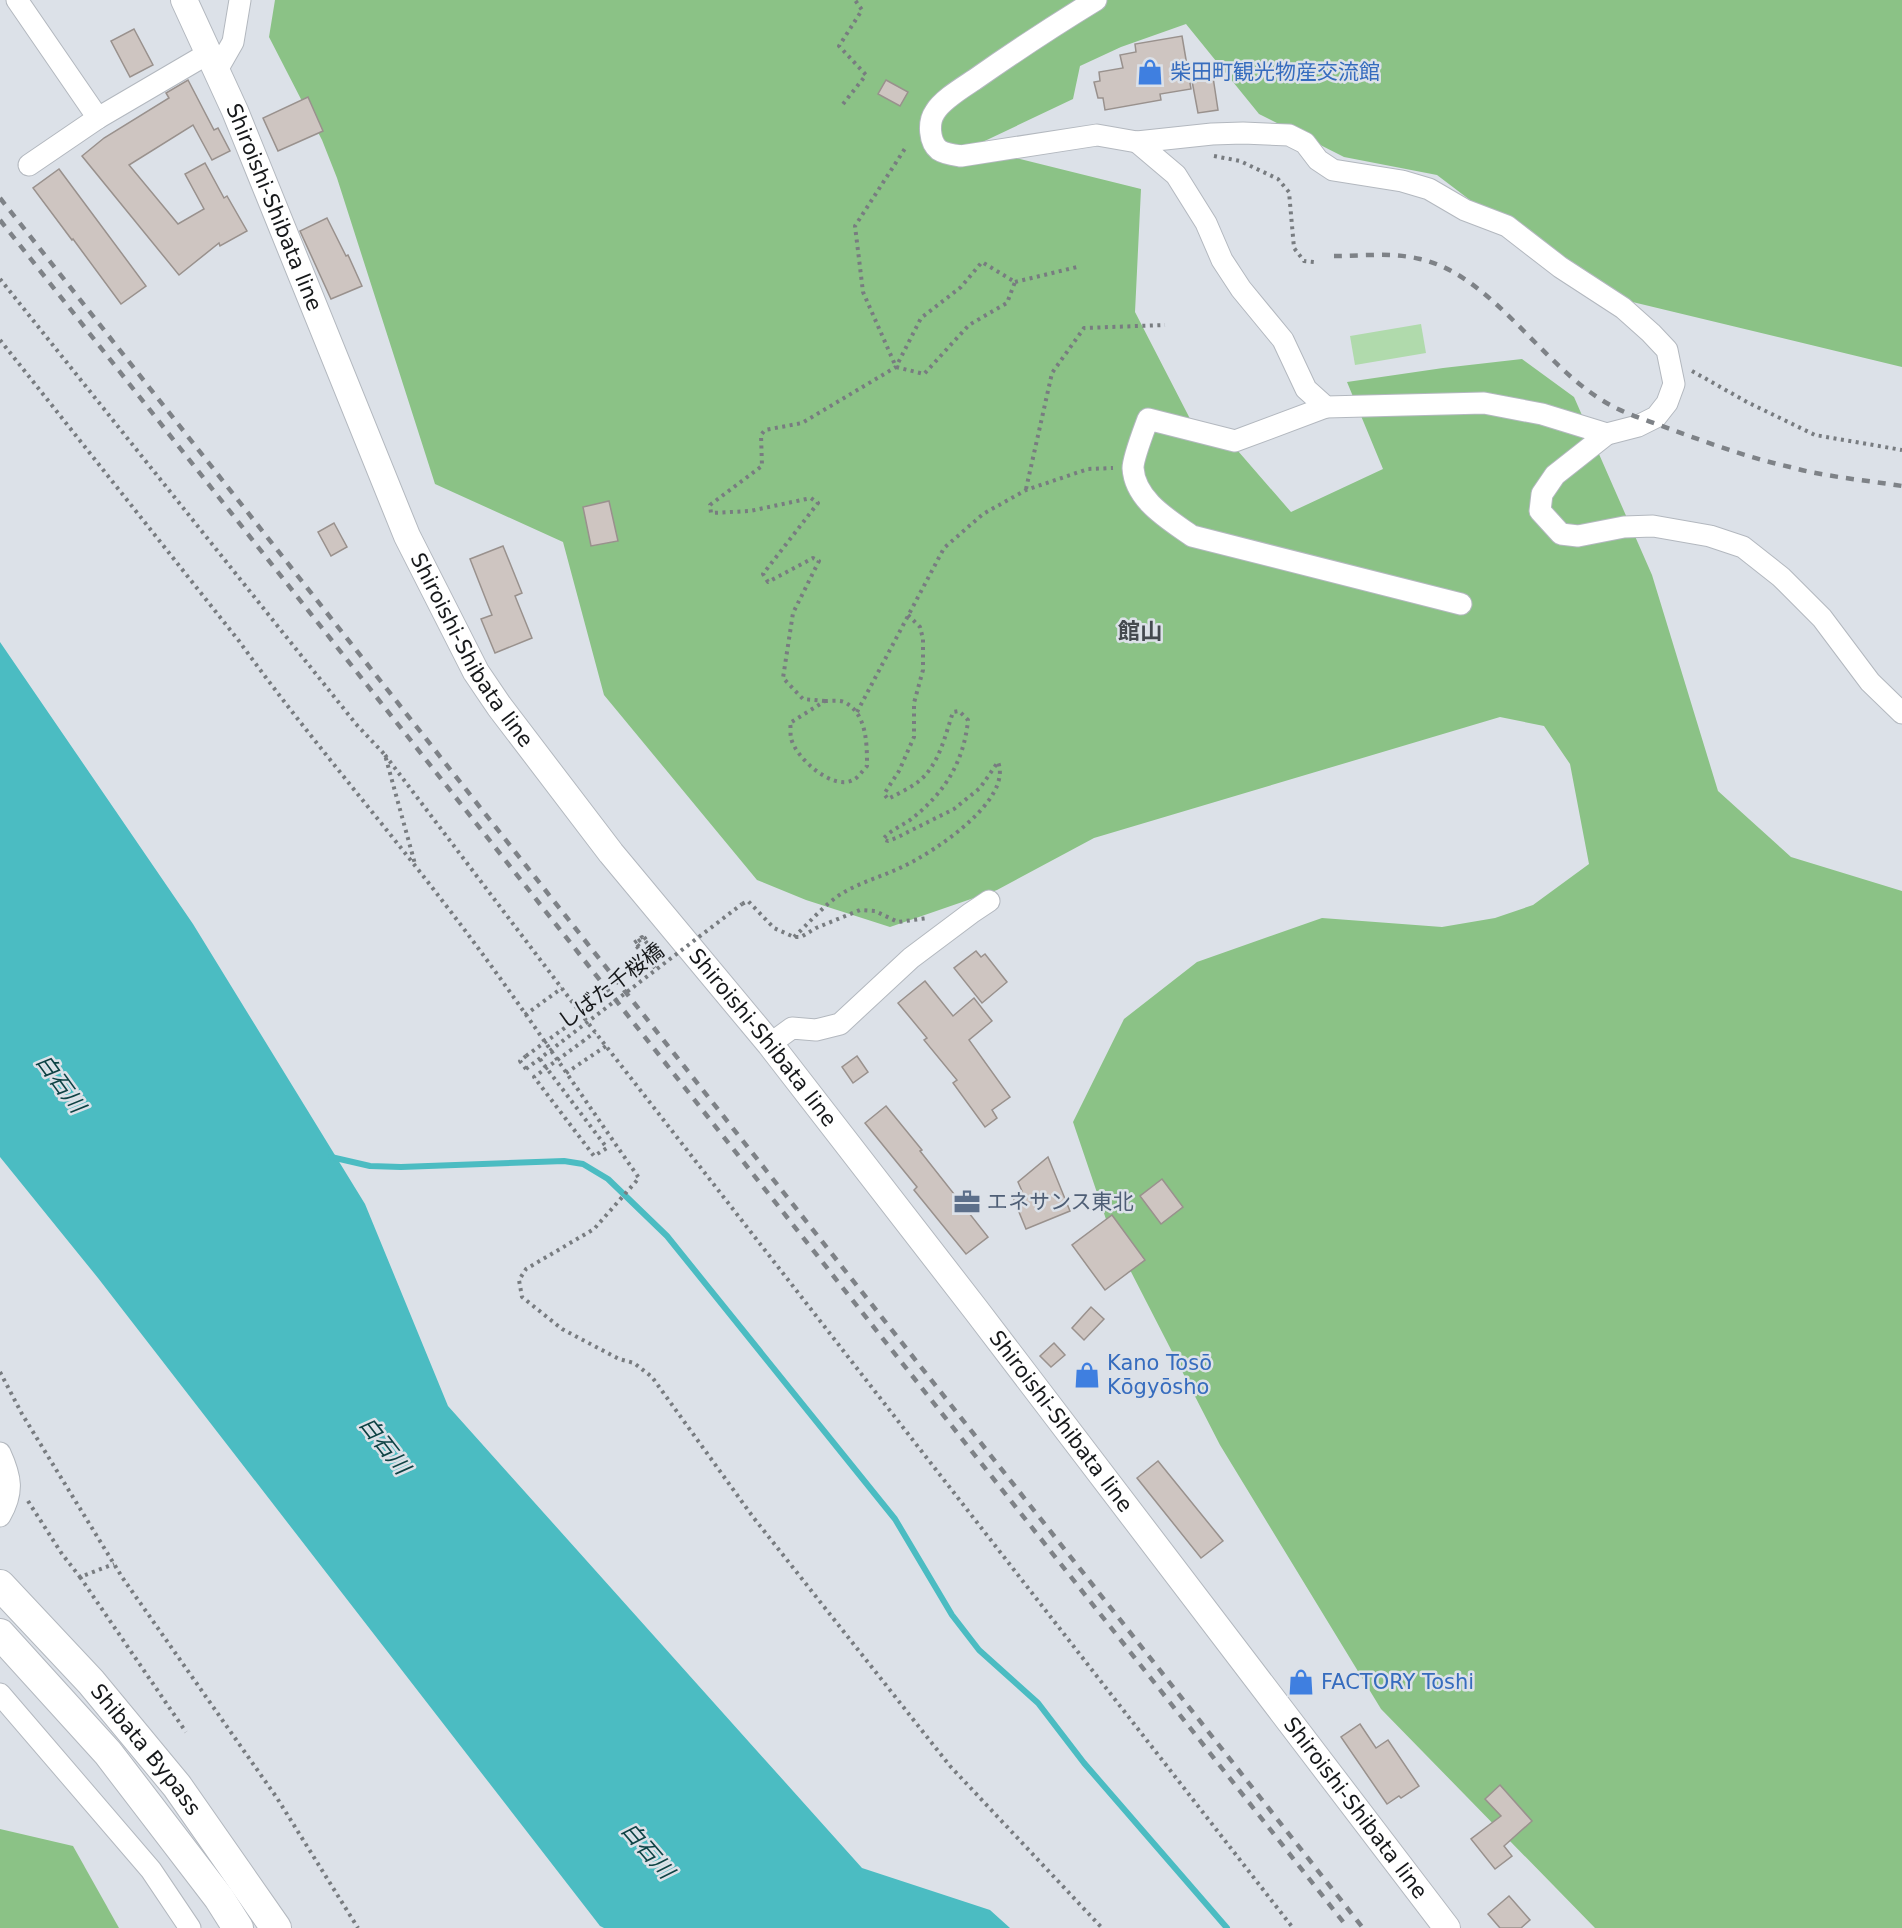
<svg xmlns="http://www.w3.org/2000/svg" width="1902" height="1928" font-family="'DejaVu Sans','Noto Sans JP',sans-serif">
	<rect width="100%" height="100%" fill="#dce1e8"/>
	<polygon fill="#b0daac" points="1421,324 1426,353 1355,365 1350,336"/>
	<g fill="#8bc286">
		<polygon points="275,0 1902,0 1902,367 1591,292 1437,175 1344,157 1259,114 1186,24 1121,47 1080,66 1073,99 972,147 1141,189 1135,312 1203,444 1238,451 1291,512 1383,469 1347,382 1443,368 1522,359 1574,397 1652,575 1718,791 1791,857 1902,891 1902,1928 1595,1928 1381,1709 1220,1445 1110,1231 1073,1122 1124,1019 1197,962 1322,918 1442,927 1495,918 1533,905 1589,864 1570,764 1544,726 1500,717 1094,838 997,890 890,927 806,900 757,880 604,695 563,542 435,484 337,178 322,140 269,37"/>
		<polygon points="0,1829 73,1846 119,1928 0,1928"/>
	</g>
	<polygon fill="#4bbcc2" points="0,642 193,924 365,1204 448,1406 862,1868 990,1910 1010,1928 604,1928 600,1926 98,1278 0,1157"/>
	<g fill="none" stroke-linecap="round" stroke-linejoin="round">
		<polyline stroke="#4bbcc2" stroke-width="6" points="331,1157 370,1166 401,1167 564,1161 583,1164 608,1179 667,1236 895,1519 952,1615 979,1650 1038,1703 1084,1763 1227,1928"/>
	</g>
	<g fill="#cec5c1" stroke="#99918d" stroke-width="1.5">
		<polygon points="134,29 153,65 130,77 111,41"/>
		<polygon points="1182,36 1191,89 1160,94 1161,100 1105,110 1103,98 1098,98 1094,82 1100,81 1099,72 1123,68 1120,55 1136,52 1135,44"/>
		<polygon points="1213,77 1218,110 1198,113 1192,81"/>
		<polygon points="188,80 214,130 218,128 230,151 212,160 193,125 129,165 178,224 204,209 185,174 205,163 224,198 227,196 247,231 220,246 219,243 179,275 82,156 104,138 169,98 166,93"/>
		<polygon points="886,80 908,92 900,106 878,94"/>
		<polygon points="308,97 323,131 278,151 263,118"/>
		<polygon points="59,169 146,286 121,304 73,239 72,240 33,188"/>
		<polygon points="327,218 346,256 348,255 362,286 331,299 300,231"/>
		<polygon points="609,501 618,541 591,546 583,507"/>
		<polygon points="334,523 347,547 331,556 318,532"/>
		<polygon points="503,546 522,593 515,596 532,638 495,653 481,619 492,615 470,559"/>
		<polygon points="976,951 981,957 985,954 1007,982 982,1003 954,968"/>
		<polygon points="925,981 953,1016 974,998 992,1021 969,1040 1010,1097 992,1110 997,1118 985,1127 953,1083 957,1080 924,1040 927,1038 898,1003"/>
		<polygon points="857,1056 868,1072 853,1083 842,1067"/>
		<polygon points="886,1106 922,1150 920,1151 988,1237 966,1254 914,1190 917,1187 865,1123"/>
		<polygon points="1048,1157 1070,1211 1026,1229 1012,1195 1022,1191 1018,1182"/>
		<polygon points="1162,1179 1183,1207 1161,1224 1140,1196"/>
		<polygon points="1112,1215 1145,1260 1105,1290 1072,1245"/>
		<polygon points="1091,1307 1104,1319 1084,1340 1072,1328"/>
		<polygon points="1054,1343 1065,1355 1051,1367 1040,1356"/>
		<polygon points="1158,1461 1223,1541 1201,1558 1137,1478"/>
		<polygon points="1360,1724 1376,1748 1388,1740 1419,1786 1401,1798 1399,1796 1387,1804 1341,1737"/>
		<polygon points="1500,1785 1532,1821 1504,1846 1512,1856 1495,1869 1471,1839 1501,1816 1485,1799"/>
		<polygon points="1509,1896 1530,1920 1521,1928 1500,1928 1488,1914"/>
	</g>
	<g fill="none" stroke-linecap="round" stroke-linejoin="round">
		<g stroke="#b3b8bf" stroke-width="23">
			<g id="minor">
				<polyline points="17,0 98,118"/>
				<path d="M1096,0c-41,25 -82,52 -122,80 -12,8 -32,20 -39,32 -7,10 -6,30 4,38 6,4 15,5 22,6l136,-21 40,7 75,-8 31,-1 46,2 16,8 13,17 15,10 69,11 27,8 36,21 42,16 53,41 63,41 28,25 16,17 7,34 -7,19 -11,14 -18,9 -31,8 -52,41 -13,19 -2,17 21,23 17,2 46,-9 29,-1 57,10 33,11 38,30 41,41 48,64 32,31"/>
				<polyline points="217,70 233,42 240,0"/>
				<polyline points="1137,142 1176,175 1206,223 1222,260 1241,289 1283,340 1306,389 1326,407 1484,403 1542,414 1607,434"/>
				<polyline points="29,165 98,118 209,53"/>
				<path d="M1326,407l-91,34 -87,-22c-4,11 -15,39 -15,49 2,32 35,51 59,68l269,68"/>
				<polyline points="770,1044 792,1028 816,1030 840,1024 911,958 971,913 989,901"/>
				<path d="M0,1453c11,24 14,39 0,63"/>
				<polyline points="0,1694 151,1870 190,1928"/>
			</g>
		</g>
		<g stroke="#b3b8bf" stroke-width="28">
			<g id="major">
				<path id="s1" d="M184,0l51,111 172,425 69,136 23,34 112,147 159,191 206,266 471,618"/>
			</g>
		</g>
		<g stroke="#b3b8bf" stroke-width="32">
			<g id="highway">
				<path id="s2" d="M0,1585l91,97 86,104 99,142"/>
				<polyline points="0,1634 108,1753 219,1898 238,1928"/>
			</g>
		</g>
		<g stroke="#787c80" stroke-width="4" stroke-dasharray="3 4.5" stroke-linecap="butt">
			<polyline points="843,104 866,75 839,46 862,10 855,0"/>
			<polyline points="1214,156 1240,161 1278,179 1289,192 1294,248 1304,261 1314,262"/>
			<polyline points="0,279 356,724 385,755 415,864"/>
			<polyline points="1015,282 1077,267"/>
			<path d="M0,340l239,301c64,89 136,172 202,258 70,90 133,186 198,279l-45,51 -68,40 -7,11 3,17 40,32 57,30 15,4 18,14 101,140 197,249 152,162"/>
			<polyline points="1692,371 1747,402 1815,435 1902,450"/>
			<polyline points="1026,489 1052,373 1084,328 1165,325"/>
			<polyline points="825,701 803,699 783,678 793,613 819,561 813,558 768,582 763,574 818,503 811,498 750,511 711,513 710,505 762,466 761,435 765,430 802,423 896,367 921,318 961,287 982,262 1015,282 1007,303 969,325 924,374 896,367 863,292 855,226 906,147"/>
			<path d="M825,701c6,0 14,-1 19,1 23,11 23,42 23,64 -4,4 -9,12 -14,14 -21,11 -58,-23 -62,-42 -1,-5 0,-11 -1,-15z"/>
			<polyline points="857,712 944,548 983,514 1026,490 1088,469 1113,468"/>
			<polyline points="385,755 595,1032 1293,1928"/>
			<polyline points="742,904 748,901 774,928 794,937 801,937 816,928 860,910 875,911 898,922 928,918"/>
			<path d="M794,937c14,-13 31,-33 47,-43 19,-12 43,-18 63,-28 30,-14 109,-66 94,-104l-18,26 -26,21 -58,29 -8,3 -5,-2c8,-9 18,-13 27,-19 34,-26 54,-58 58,-100l-9,-9 -6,1c-7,21 -12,44 -26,61 -9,12 -26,19 -39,26l-4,-5 15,-23 15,-34v-34l9,-33v-31l-3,-12 -12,-12"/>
			<polyline points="649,958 636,943 644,937 656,952"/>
			<polyline points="648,960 657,970"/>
			<polyline points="525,1015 562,988"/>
			<polyline points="570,1024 583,1015"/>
			<polyline points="582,1042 595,1032"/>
			<polyline points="540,1059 544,1065"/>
			<polyline points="526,1069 520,1061 526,1056"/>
			<polyline points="566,1073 606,1046"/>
			<polyline points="0,1372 22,1414 122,1577 277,1798 358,1928"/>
			<polyline points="28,1501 62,1554 80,1577 114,1564"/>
			<polyline points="80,1577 186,1732"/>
		</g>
		<use href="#minor" stroke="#fff" stroke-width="21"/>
		<use href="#major" stroke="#fff" stroke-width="26"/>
		<use href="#highway" stroke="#fff" stroke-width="30"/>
		<g stroke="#7e8287" stroke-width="4.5" stroke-dasharray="8 8" stroke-linecap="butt">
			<polyline points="0,198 1363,1928"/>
			<polyline points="0,220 1348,1928"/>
			<path d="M1334,256c28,0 58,-4 86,3 76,17 126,116 198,150 17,8 37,14 55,21 38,14 77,28 117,37 36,10 75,13 112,19"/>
		</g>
		<g stroke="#787c80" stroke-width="4" stroke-dasharray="3 4.5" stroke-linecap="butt">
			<polyline points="648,960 634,943 642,937 655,953 649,958"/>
			<polyline points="526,1056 570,1024"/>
			<polyline points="544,1065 548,1070 607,1148 594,1156 534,1077 582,1042"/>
			<polyline points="526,1069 742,904"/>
		</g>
	</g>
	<defs>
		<g id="shop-bare" transform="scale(2.07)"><path d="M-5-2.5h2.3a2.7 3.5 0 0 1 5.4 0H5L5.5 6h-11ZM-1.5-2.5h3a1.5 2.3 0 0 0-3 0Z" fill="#3f7fe0" stroke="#dce1e8" stroke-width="2.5" paint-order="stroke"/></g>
		<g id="office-bare" transform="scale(2.07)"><path d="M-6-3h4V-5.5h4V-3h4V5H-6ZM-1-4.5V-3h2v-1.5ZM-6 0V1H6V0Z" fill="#5c6f8a" stroke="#dce1e8" stroke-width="2.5" paint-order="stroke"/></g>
	</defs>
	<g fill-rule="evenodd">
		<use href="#shop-bare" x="1150" y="72"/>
		<use href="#office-bare" x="967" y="1202"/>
		<use href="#shop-bare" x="1087" y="1375"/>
		<use href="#shop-bare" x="1301" y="1682"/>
	</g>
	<g text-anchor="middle" stroke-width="5" stroke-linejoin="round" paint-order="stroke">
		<g font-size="21" fill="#366cbe" stroke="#dce1e8" text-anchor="start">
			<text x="1170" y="79">柴田町観光物産交流館</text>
			<text x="1107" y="1370">Kano Tosō<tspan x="1107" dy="24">Kōgyōsho</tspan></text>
			<text x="1321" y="1689">FACTORY Toshi</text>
		</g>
		<g font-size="21" fill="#16181a" stroke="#dce1e8">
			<text dy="7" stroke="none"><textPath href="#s1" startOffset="226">Shiroishi-Shibata line</textPath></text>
			<text dy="7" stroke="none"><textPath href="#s1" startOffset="712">Shiroishi-Shibata line</textPath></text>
			<text transform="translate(611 986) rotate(-37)" y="7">しばた千桜橋</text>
			<text dy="7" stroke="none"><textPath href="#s1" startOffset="1198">Shiroishi-Shibata line</textPath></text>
			<text dy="7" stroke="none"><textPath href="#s1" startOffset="1684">Shiroishi-Shibata line</textPath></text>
			<text dy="7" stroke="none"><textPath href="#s2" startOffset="220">Shibata Bypass</textPath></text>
			<text dy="7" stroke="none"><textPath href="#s1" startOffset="2170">Shiroishi-Shibata line</textPath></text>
		</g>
		<g font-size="21" fill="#4e5e75" stroke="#dce1e8" text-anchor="start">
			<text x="987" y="1209">エネサンス東北</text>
		</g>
		<g font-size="22" font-weight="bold" fill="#44494f" stroke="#dce1e8">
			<text x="1140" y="639">館山</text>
		</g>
		<g font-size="22" font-style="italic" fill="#0d4244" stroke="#dce1e8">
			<text transform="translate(61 1083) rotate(54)" y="8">白石川</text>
			<text transform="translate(385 1445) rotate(52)" y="8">白石川</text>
			<text transform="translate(648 1850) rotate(49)" y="8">白石川</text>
		</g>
	</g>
</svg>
